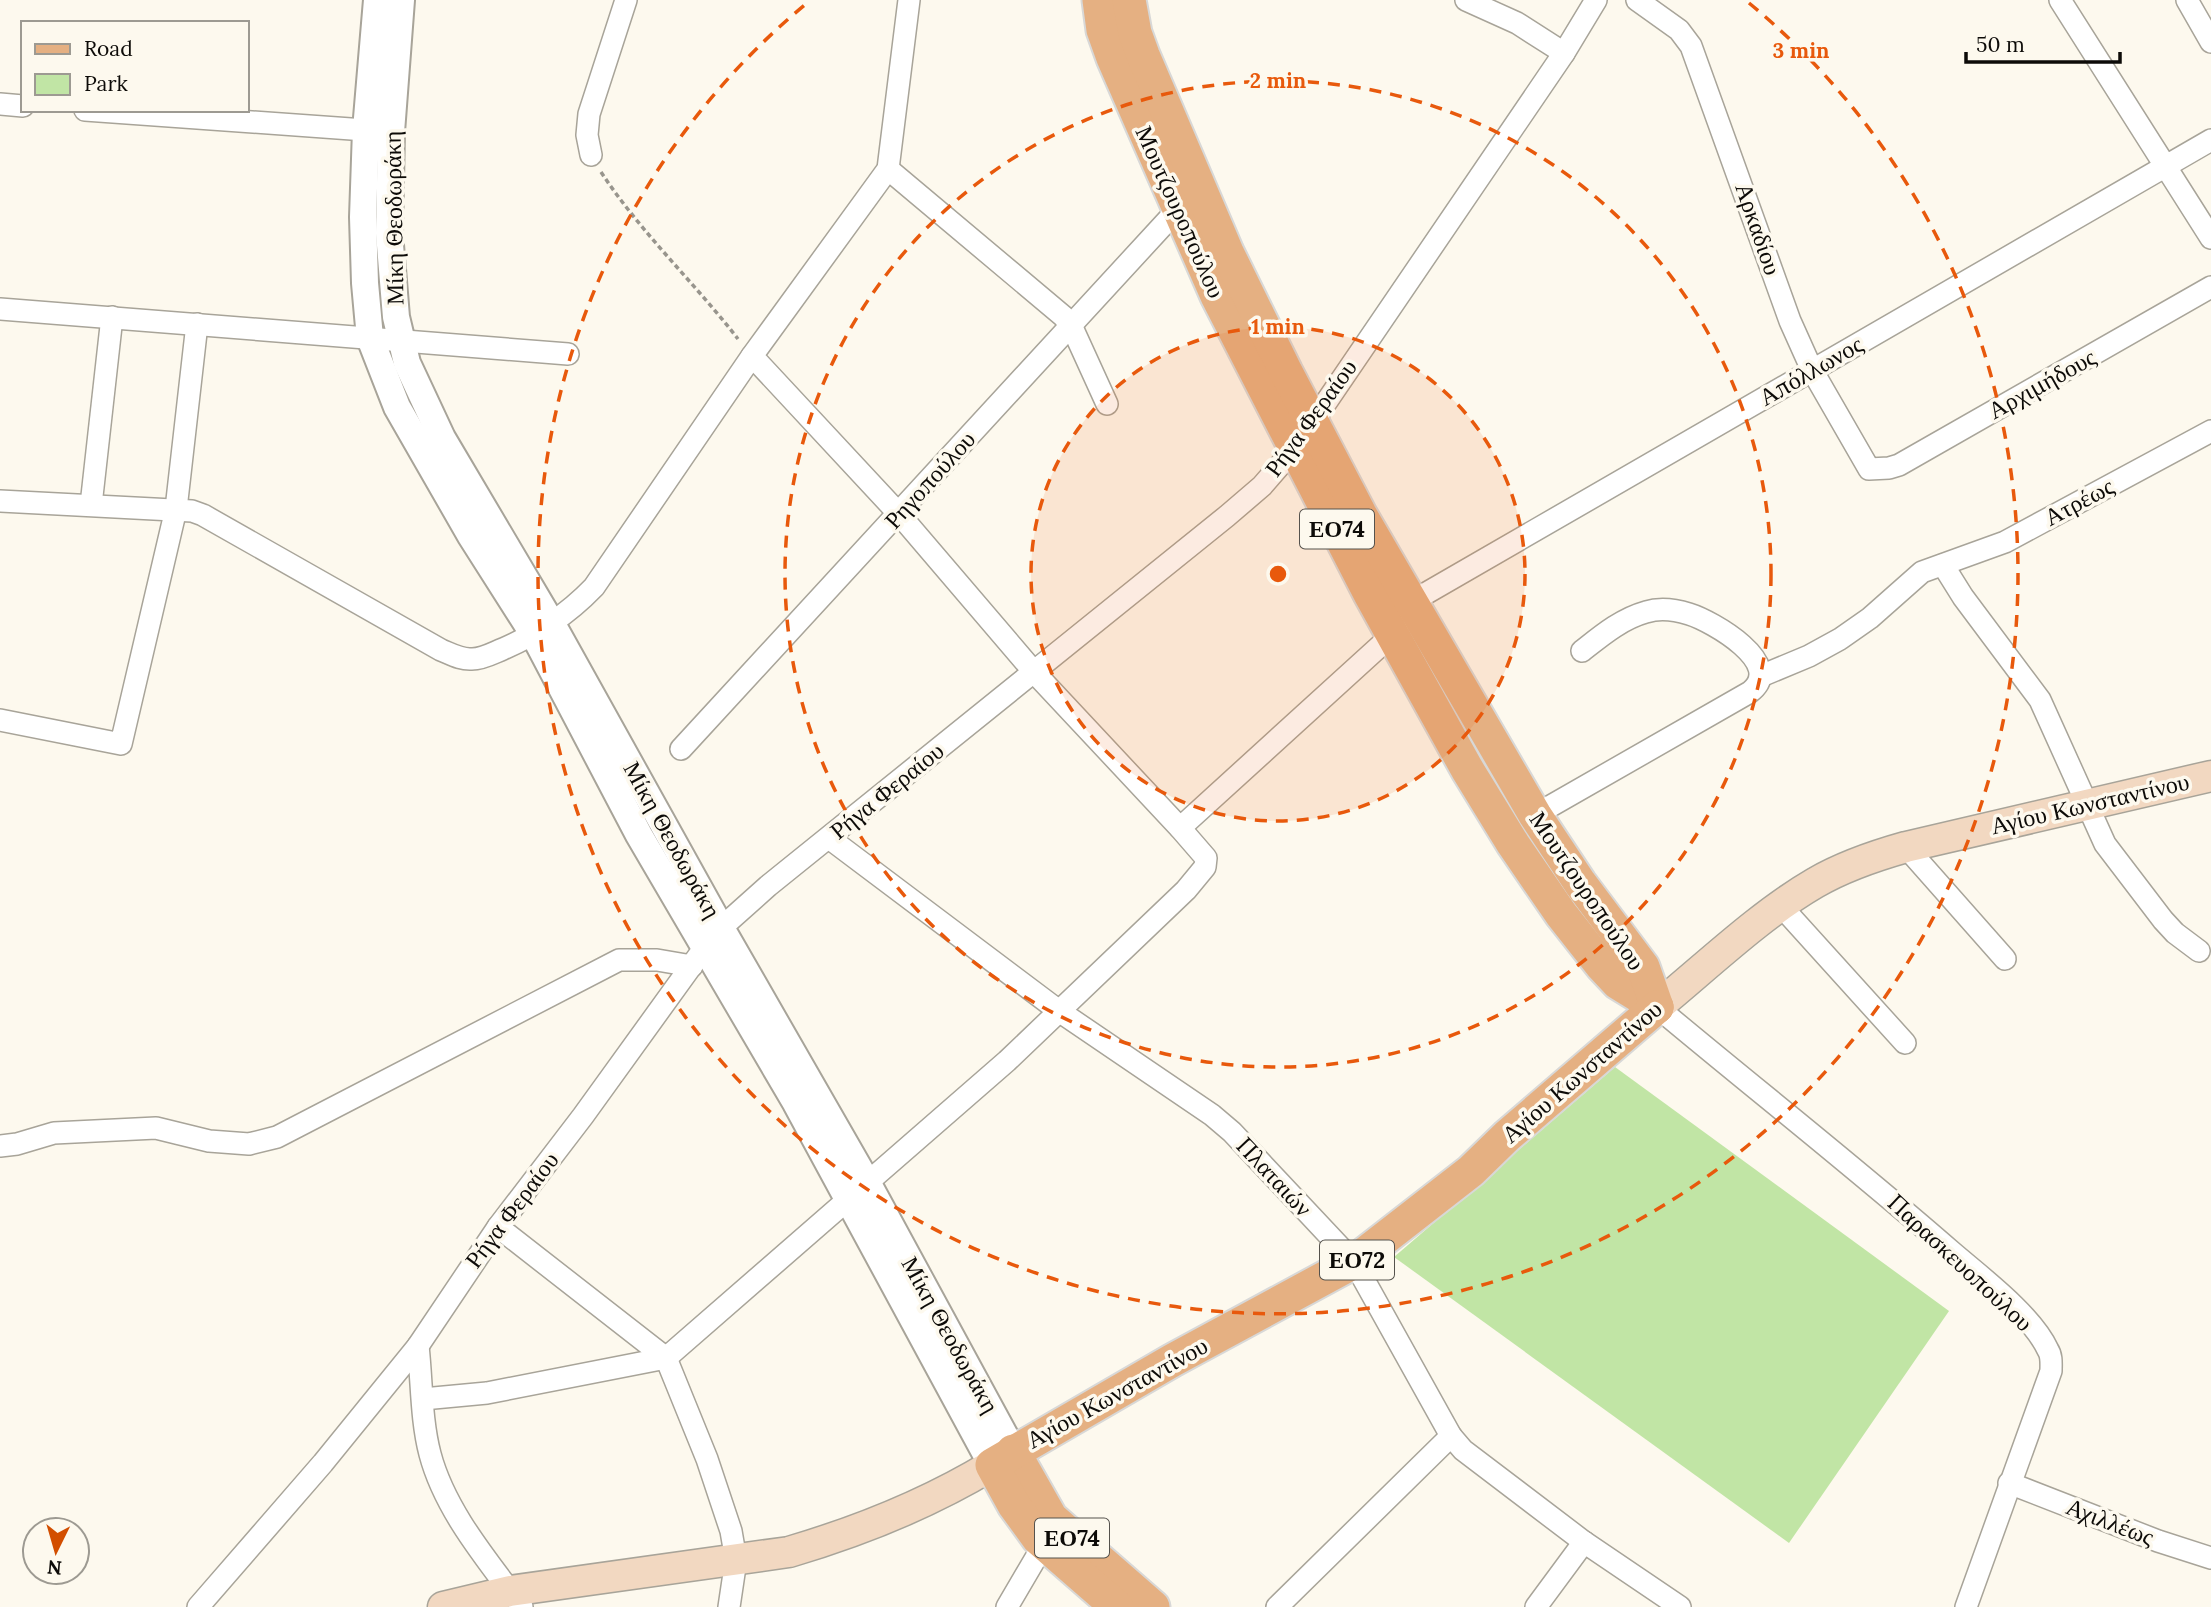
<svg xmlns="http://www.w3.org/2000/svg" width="2211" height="1607" font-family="Lora,serif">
	<rect width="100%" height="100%" fill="#fdf9ee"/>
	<polygon fill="#c1e5a5" points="1615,1067 1949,1311 1789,1543 1394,1257"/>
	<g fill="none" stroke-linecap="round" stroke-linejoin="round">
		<g stroke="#a8a499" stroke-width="24">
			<g id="minor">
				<polyline points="1466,0 1517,23 1564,53"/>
				<polyline points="1637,0 1679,30 1691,46 1790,321 1812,370 1869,469 1889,468 1899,465 2211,287"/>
				<polyline points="2060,0 2211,238"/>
				<polyline points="2187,0 2211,42"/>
				<polyline points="0,104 23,106"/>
				<polyline points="85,110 379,131"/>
				<polyline points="591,155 587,135 589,114 626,0"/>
				<polyline points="888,169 1063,316 1071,325 1107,404"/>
				<polyline points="0,309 568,354"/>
				<path d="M0,501l192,10 11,4 238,135c10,4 20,10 31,9 11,0 21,-6 31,-10 36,-16 64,-34 91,-62l158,-231"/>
				<polyline points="91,505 112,317"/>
				<polyline points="1943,565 1963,597 2040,700 2105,844 2163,920 2175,933 2199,951"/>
				<polyline points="1761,676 1809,656 1840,639 1870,618 1922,572 2005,542 2211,431"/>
				<polyline points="0,720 121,744 176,509 197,324"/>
				<polyline points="681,749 1178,209"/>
				<path d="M1535,815l215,-123c37,-28 -38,-71 -61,-78 -13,-4 -30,-6 -43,-2 -25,7 -45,24 -64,39"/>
				<polyline points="1180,828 1392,635 1411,602 2211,140"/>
				<polyline points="829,838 1059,1011 1212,1115 1232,1132 1354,1262 1451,1436 1463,1450 1584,1542 1680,1607"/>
				<polyline points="1906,847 2005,959"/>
				<polyline points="1781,906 1905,1043"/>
				<path d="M1657,1007c98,82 199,161 295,245 29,25 80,63 96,98 4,6 3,14 3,21l-85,236"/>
				<polyline points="0,1146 17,1144 54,1133 156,1128 209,1141 249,1144 277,1137 619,960 657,960 692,966"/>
				<polyline points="498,1227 666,1358 707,1459 731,1531 736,1560 729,1607"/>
				<path d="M418,1346c4,36 3,74 12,108 15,57 58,107 92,153"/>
				<polyline points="423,1399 487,1393 666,1358 1007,1061 1186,890 1205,867 1206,858 1180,828 1034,672 899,514 752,356 888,169 909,0"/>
				<polyline points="2009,1483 2158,1541 2211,1558"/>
				<polyline points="198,1607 323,1463 418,1346 498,1227 583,1116 705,947 721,928 768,886 1227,516 1262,486 1295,448 1564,53 1596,0"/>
				<polyline points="1007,1607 1044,1544"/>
				<polyline points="1277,1607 1451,1436"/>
				<polyline points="1536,1607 1584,1542"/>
			</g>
		</g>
		<g stroke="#a8a499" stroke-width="30">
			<g id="tertiary">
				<polyline points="377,0 366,130 363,217 365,283 370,338 397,407 471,536 534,635 639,835 796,1103 992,1465"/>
				<polyline points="401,0 391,132 389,233 396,317 407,363 442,438 552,624 721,928 868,1184 1013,1451"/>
			</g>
		</g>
		<g stroke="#a8a499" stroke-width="33">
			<g id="secondary">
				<path d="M1657,1007c50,-41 103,-92 158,-124 29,-17 59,-27 91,-36l305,-71"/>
				<path d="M443,1607l67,-16 279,-39c71,-21 139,-48 203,-87"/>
			</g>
		</g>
		<g stroke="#d8d8d7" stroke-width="37">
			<g id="primary">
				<polyline points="1099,0 1103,30 1113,58 1217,296 1370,594 1467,769 1513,844 1561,914 1602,966 1618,983 1657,1007"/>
				<polyline points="1129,0 1135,33 1143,55 1227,252 1286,372 1360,514 1535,815 1580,883 1643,967 1657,1007"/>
				<polyline points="1013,1451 1051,1518 1153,1607"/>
				<polyline points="1117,1607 1038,1538 1014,1505 992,1465 1173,1360 1354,1262 1471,1171 1507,1136 1657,1007"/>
			</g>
		</g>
		<path stroke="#98958d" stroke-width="3.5" stroke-dasharray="5 3.5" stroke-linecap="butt" d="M601,172c40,61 93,110 137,167"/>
		<use href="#minor" stroke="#fff" stroke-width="21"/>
		<use href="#tertiary" stroke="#fff" stroke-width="26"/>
		<use href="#secondary" stroke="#f2d8c1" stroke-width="30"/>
		<use href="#primary" stroke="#e5b082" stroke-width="33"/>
	</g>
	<circle cx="1278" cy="574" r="247" fill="#e8590c" fill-opacity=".12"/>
	<g fill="none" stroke="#e8590c" stroke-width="3.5" stroke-dasharray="12 9">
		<circle cx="1278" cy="574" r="247"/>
		<circle cx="1278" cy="574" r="493"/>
		<path d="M1749 3A740 740 0 1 1 807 3"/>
	</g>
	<g text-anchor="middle" stroke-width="7" stroke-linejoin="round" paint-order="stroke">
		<g fill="#fdf9ee" stroke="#55524d" stroke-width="2">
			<rect x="1300" y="509.5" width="74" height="39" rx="5"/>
			<rect x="1320" y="1240.5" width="74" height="39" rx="5"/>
			<rect x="1035" y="1518.5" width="74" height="39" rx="5"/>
		</g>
		<g font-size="23" font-weight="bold" fill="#0d0b08">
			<text x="1337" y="537">ΕΟ74</text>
			<text x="1357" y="1268">ΕΟ72</text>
			<text x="1072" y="1546">ΕΟ74</text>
		</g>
		<g font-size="24" fill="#0d0b08" stroke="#fdf9ee">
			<text transform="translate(1180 212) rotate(66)" y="8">Μουτζουροπούλου</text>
			<text transform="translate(394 218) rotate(-91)" y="8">Μίκη Θεοδωράκη</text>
			<text transform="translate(1758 229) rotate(71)" y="8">Αρκαδίου</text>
			<text transform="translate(1811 371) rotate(-30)" y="8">Απόλλωνος</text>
			<text transform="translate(2042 384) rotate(-29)" y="8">Αρχιμήδους</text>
			<text transform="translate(1311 418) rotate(-54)" y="8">Ρήγα Φεραίου</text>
			<text transform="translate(930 480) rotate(-48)" y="8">Ρηγοπούλου</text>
			<text transform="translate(2079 502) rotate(-28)" y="8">Ατρέως</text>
			<text transform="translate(887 791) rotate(-39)" y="8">Ρήγα Φεραίου</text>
			<text transform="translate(2090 804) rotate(-13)" y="8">Αγίου Κωνσταντίνου</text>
			<text transform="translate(672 840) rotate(61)" y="8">Μίκη Θεοδωράκη</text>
			<text transform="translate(1587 891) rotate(56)" y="8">Μουτζουροπούλου</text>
			<text transform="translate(1582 1072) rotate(-41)" y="8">Αγίου Κωνσταντίνου</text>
			<text transform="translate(1274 1177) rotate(47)" y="8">Πλαταιών</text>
			<text transform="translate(512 1210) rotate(-53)" y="8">Ρήγα Φεραίου</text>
			<text transform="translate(1960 1263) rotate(43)" y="8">Παρασκευοπούλου</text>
			<text transform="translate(950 1335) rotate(61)" y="8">Μίκη Θεοδωράκη</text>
			<text transform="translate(1117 1393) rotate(-29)" y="8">Αγίου Κωνσταντίνου</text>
			<text transform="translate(2110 1522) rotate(21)" y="8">Αχιλλέως</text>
		</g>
	</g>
	<circle cx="1278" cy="574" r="10" fill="#e8590c" stroke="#fdf9ee" stroke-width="3.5"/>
	<g font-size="21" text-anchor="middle" font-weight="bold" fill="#e8590c" stroke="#fdf9ee" stroke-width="7" stroke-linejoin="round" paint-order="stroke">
		<text x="1801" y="58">3 min</text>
		<text x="1278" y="88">2 min</text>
		<text x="1278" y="334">1 min</text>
	</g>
	<rect x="21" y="21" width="228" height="91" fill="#fdf9ee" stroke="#9d9a92" stroke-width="2"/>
	<rect x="35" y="44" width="35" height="10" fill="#e5b082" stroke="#9d9a92" stroke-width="2"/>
	<text x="84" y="56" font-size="21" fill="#0d0b08">Road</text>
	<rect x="35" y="74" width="35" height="21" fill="#c1e5a5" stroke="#9d9a92" stroke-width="2"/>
	<text x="84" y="91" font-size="21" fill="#0d0b08">Park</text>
	<g transform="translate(56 1551) rotate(185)"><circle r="33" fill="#fdf9ee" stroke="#9d9a92" stroke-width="2"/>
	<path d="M0-5L12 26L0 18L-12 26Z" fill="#d24e00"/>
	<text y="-10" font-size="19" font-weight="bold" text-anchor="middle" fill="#0d0b08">N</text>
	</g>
	<path d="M1966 52v10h154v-10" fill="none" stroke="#0d0b08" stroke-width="3.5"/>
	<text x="1976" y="52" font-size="21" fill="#0d0b08" stroke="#fdf9ee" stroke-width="5" paint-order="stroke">50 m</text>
</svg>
